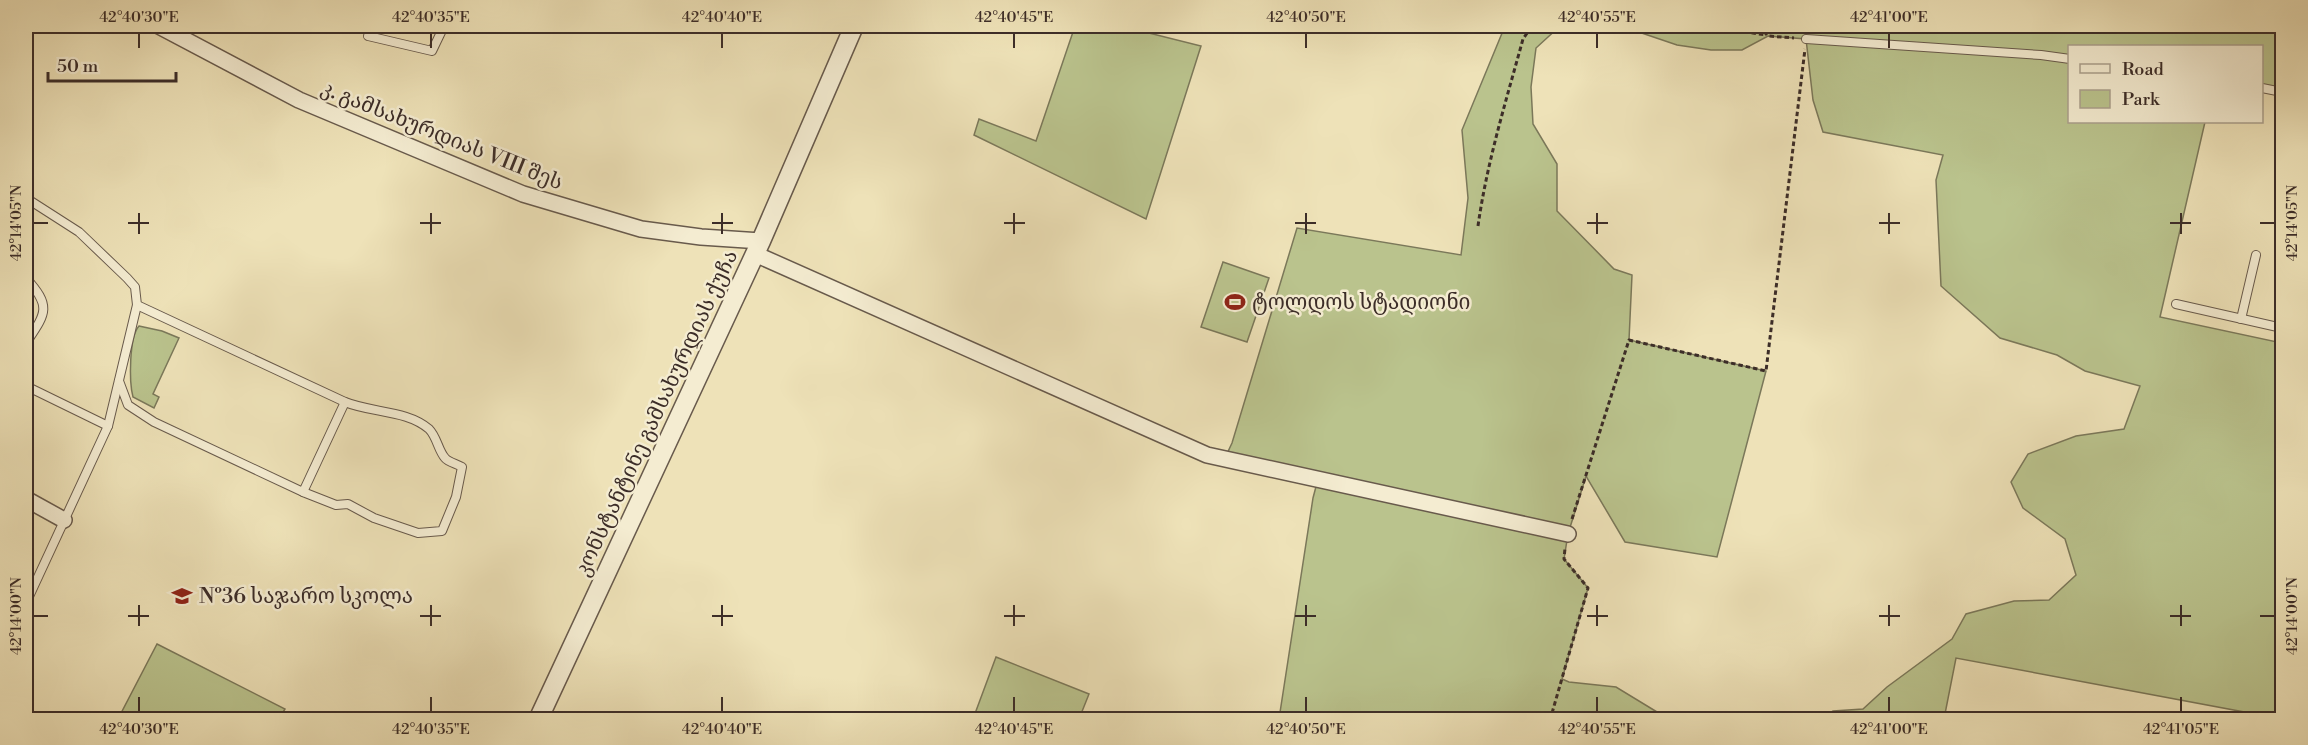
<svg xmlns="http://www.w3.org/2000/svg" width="2308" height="745" font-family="'Libre Bodoni','Noto Serif Georgian',serif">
	<rect width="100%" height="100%" fill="#eee2b8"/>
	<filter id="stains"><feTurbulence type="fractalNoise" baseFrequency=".00333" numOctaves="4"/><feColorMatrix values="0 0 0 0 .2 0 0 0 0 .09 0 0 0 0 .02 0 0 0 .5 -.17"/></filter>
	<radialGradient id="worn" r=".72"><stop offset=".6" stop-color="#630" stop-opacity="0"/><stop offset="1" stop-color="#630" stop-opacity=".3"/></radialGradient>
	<g fill="#bac38d" stroke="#7b785a" stroke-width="1.5">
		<polygon points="1075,26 1121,26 1201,46 1146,219 974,135 979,119 1036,141"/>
		<polygon points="1505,26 1560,26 1536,48 1531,87 1533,124 1557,164 1557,211 1614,269 1632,275 1629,340 1766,371 1717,557 1625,542 1586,476 1568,534 1564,559 1588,588 1562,679 1569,682 1616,687 1657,712 1679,719 1279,719 1313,498 1318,479 1225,458 1232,443 1297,228 1461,255 1468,198 1462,130"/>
		<polygon points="1621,26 2282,26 2282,92 2262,88 2262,46 2070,46 2070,122 2205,122 2160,317 2282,343 2282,719 1956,658 1944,719 1821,719 1833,711 1863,709 1887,687 1952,639 1966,614 2014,601 2049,600 2076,575 2065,539 2023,508 2011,482 2028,454 2076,436 2124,429 2140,386 2085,371 2057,355 2000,338 1941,286 1936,180 1943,155 1823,132 1813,100 1806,39 1768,36 1742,50 1711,50 1677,45"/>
		<polygon points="1223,262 1269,278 1247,342 1201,327"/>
		<path d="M139,326l23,5 17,7 -26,56 6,3 -5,11 -21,-11c-4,-15 -4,-60 6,-71z"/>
		<polygon points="157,644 285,709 279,719 118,719"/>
		<polygon points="996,657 1089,694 1079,719 973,719"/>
	</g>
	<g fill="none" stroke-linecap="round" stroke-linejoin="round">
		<g stroke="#685a4c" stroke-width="10">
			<g id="service">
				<polyline points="372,26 368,36 432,51 444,26"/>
				<polyline points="1806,39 2041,55 2070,59"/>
				<polyline points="2262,88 2282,92"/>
				<path d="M26,198l53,34 48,46 8,9 2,18 208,97c27,11 62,8 84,27 8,8 9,21 16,29 3,4 12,6 17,9l-6,30 -14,34 -24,2 -44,-15 -26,-14 -12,1 -33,-13 -149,-70 -26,-17 -9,-24"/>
				<path d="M26,278c26,29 20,35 0,65"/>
				<polyline points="2176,304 2282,328"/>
				<polyline points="2241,319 2256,255"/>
				<polyline points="26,386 108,426"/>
				<polyline points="303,492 345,402"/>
				<polyline points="26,603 108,426 137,305"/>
			</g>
		</g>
		<g stroke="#685a4c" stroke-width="18">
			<g id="minor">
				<polyline points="159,26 299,100 523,194 641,229 701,237 761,241"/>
				<polyline points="755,254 1207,455 1568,534"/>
				<polyline points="26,499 64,520"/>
			</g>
		</g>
		<g stroke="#685a4c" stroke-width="21">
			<polyline id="tertiary" points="538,720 761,241 854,26"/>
		</g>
		<g stroke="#3c2d28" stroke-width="3" stroke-dasharray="4.5 3" stroke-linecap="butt">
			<polyline points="1707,26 1766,35"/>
			<polyline points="1759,26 1768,36 1794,38"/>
			<path d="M1478,226c9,-64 28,-125 45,-187l9,-13"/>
			<polyline points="1572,519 1629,340 1766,371 1805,49"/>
			<polyline points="1550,720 1588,588 1564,559 1565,548"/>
		</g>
		<use href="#service" stroke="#f4ecd1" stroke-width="8"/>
		<use href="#minor" stroke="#f4ecd1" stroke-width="15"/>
		<use href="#tertiary" stroke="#f4ecd1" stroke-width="18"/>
	</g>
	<path fill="none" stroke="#3c2d28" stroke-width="2" d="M139,33v15M431,33v15M722,33v15M1014,33v15M1306,33v15M1597,33v15M1889,33v15M139,213v21M431,213v21M722,213v21M1014,213v21M1306,213v21M1597,213v21M1889,213v21M2181,213v21M33,223h15M128,223h21M420,223h21M712,223h21M1004,223h21M1295,223h21M1587,223h21M1879,223h21M2170,223h21M2260,223h15M139,605v21M431,605v21M722,605v21M1014,605v21M1306,605v21M1597,605v21M1889,605v21M2181,605v21M33,616h15M128,616h21M420,616h21M712,616h21M1004,616h21M1295,616h21M1587,616h21M1879,616h21M2170,616h21M2260,616h15M139,697v15M431,697v15M722,697v15M1014,697v15M1306,697v15M1597,697v15M1889,697v15M2181,697v15"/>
	<defs>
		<g id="stadium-bare" transform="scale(1.62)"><path d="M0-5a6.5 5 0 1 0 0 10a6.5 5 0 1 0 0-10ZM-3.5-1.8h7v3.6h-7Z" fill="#8f2418" stroke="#f4ecd1" stroke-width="2.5" paint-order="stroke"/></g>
		<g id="school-bare" transform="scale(1.62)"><path d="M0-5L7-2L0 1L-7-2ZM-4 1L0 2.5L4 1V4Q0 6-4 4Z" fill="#8f2418" stroke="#f4ecd1" stroke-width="2.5" paint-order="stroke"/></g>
	</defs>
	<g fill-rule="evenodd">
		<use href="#stadium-bare" x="1235" y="302"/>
		<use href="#school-bare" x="182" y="596"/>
	</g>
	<g text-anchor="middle" stroke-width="5" stroke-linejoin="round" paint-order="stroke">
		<g font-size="21" fill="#3c2d28" stroke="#f4ecd1">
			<text transform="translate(442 135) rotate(22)" y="7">კ. გამსახურდიას VIII შეს</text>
			<text transform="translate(656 413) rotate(-65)" y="7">კონსტანტინე გამსახურდიას ქუჩა</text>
		</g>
		<g font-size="21" fill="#3c2d28" stroke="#f4ecd1" text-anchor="start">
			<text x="1252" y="309">ტოლდოს სტადიონი</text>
			<text x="199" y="603">№36 საჯარო სკოლა</text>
		</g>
	</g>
	<rect width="2308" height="745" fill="none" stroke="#eee2b8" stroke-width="66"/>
	<rect x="2068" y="45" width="195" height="78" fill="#f4ecd1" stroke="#aaa08d" stroke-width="1.5"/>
	<rect x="2080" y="64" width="30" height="9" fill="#f4ecd1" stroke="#aaa08d" stroke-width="1.5"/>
	<text x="2122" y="75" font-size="18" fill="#3c2d28">Road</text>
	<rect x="2080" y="90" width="30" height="18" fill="#bac38d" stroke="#aaa08d" stroke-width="1.5"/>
	<text x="2122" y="105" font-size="18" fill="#3c2d28">Park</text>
	<path d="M48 72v9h128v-9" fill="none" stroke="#3c2d28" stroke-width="3"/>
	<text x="57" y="72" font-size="18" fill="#3c2d28" stroke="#f4ecd1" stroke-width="4.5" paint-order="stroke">50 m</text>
	<rect x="33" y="33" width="2242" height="679" fill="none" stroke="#3c2d28" stroke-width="2"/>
	<g font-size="15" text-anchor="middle" fill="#3c2d28">
		<text x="139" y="22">42°40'30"E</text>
		<text x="431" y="22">42°40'35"E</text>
		<text x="722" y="22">42°40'40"E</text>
		<text x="1014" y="22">42°40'45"E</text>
		<text x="1306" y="22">42°40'50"E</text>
		<text x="1597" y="22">42°40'55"E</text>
		<text x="1889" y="22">42°41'00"E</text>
		<text transform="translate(16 223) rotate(-90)" y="5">42°14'05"N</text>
		<text transform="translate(2292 223) rotate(-90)" y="5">42°14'05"N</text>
		<text transform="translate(16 616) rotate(-90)" y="5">42°14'00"N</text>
		<text transform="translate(2292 616) rotate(-90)" y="5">42°14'00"N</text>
		<text x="139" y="734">42°40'30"E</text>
		<text x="431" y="734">42°40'35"E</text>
		<text x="722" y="734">42°40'40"E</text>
		<text x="1014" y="734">42°40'45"E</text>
		<text x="1306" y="734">42°40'50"E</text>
		<text x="1597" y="734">42°40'55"E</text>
		<text x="1889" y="734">42°41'00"E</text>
		<text x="2181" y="734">42°41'05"E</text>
	</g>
	<rect width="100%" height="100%" filter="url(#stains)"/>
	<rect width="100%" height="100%" fill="url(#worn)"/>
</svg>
